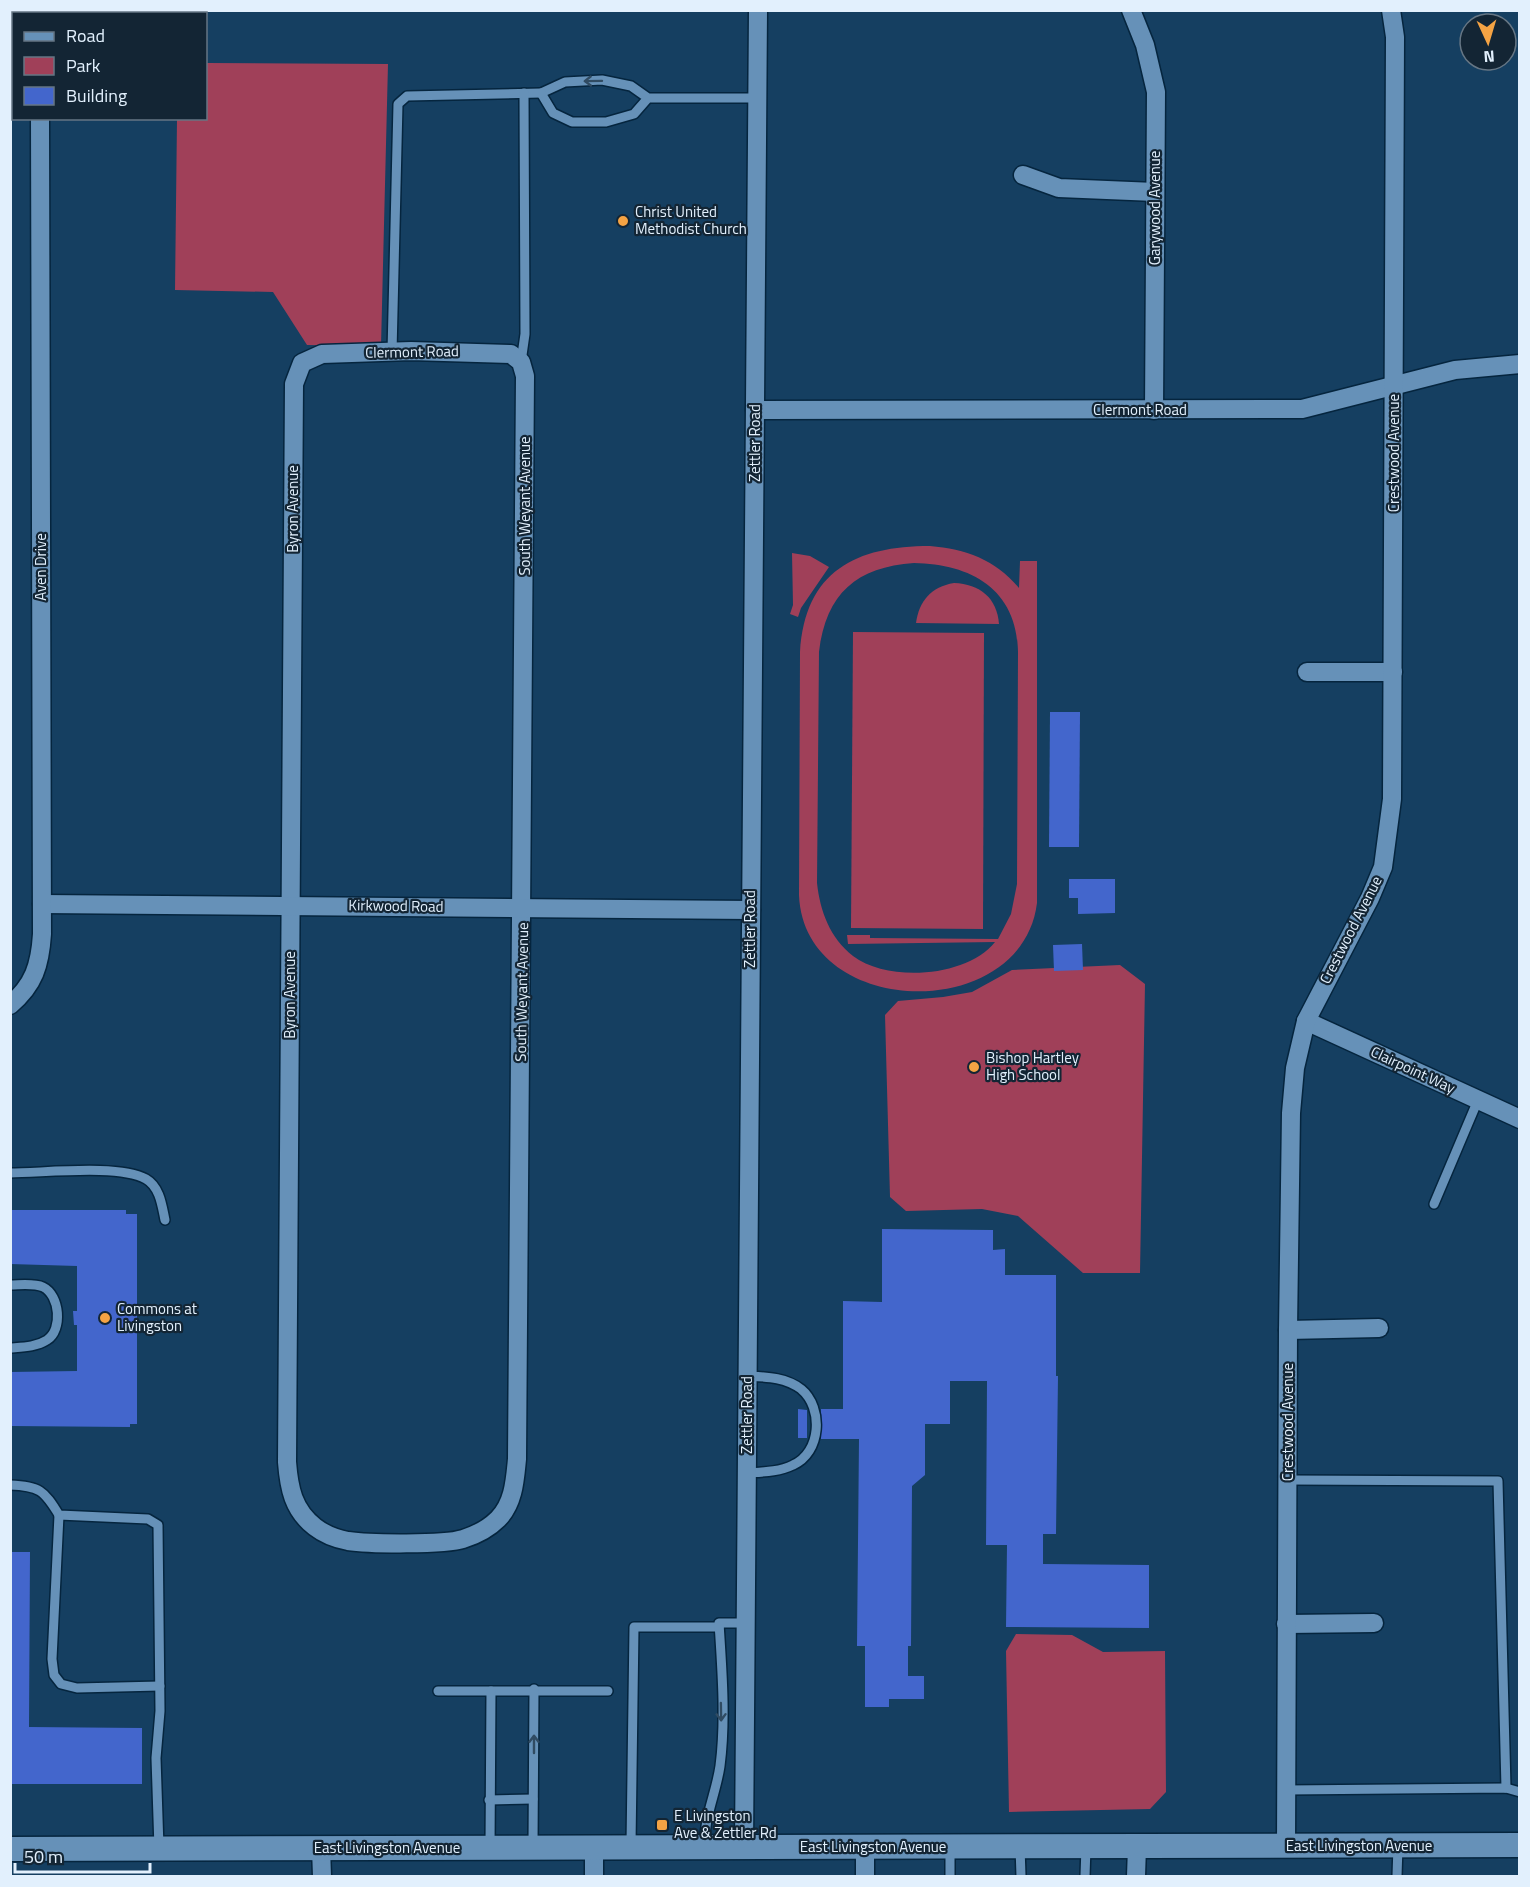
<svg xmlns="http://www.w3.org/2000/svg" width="1530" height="1887" font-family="'Titillium Web',sans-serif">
	<rect width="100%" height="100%" fill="#153f61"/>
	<g fill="#a04059" fill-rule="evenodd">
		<polygon points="206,63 388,64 381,346 307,345 273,292 175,290 177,119 206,118"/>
		<path d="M930,546c36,3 66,14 89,42l1,-27h17v342c-15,121 -233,117 -238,-8l1,-243c5,-81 56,-106 130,-106zM914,563c57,1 103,26 104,89l-1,232 -6,30 -13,25 -128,-1v-3h-23l1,9 147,-2c-28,35 -106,41 -142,14 -23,-18 -33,-45 -36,-73l2,-231c7,-59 38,-85 95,-89z"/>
		<polygon points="792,553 810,556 829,567 801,608 798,617 790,614 793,605"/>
		<path d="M954,583c26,1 43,15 45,41l-83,-1c3,-22 15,-36 38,-40z"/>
		<polygon points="853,632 984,633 983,929 851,928"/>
		<polygon points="1120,965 1145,984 1140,1273 1083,1273 1018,1216 982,1209 906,1211 890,1197 885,1015 898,1001 943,997 972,992 1012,970"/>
		<polygon points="1016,1634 1072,1635 1103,1652 1165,1651 1166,1792 1150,1809 1009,1812 1006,1651"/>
	</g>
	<g fill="#4366cc">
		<polygon points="1050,712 1080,712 1079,847 1049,847"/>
		<polygon points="1069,879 1115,879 1115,913 1078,914 1078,898 1069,898"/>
		<polygon points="1082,944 1083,970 1054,971 1053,945"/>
		<polygon points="10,1210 126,1210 126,1214 137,1214 137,1424 130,1424 130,1427 10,1426 10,1372 77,1371 77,1325 74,1325 73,1311 77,1311 77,1266 10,1264"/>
		<polygon points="882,1229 993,1230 993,1250 1005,1249 1005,1275 1056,1275 1056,1376 1058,1376 1056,1534 1043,1534 1043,1564 1149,1565 1149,1628 1006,1627 1007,1545 986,1545 987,1381 950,1381 950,1424 925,1424 925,1475 912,1486 911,1646 908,1646 908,1676 924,1676 924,1699 889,1699 889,1707 865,1707 865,1646 857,1646 859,1439 821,1439 821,1409 843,1409 843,1301 882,1302"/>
		<polygon points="798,1409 807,1410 807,1438 798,1438"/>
		<polygon points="10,1552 30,1552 29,1727 142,1728 142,1784 10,1784"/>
	</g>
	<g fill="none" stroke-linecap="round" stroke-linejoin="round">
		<g stroke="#05253e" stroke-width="12">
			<g id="lane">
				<polyline points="648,98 634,114 606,122 572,122 553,113 541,93 565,82 602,80 631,86 648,98 757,98"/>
				<polyline points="392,352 398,104 407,96 541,93"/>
				<polyline points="521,362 525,334 524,93"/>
				<path d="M10,1173c34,0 109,-9 136,6 14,8 16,27 19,41"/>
				<polyline points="1434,1204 1478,1100"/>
				<path d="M10,1285c10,0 24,-2 33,2 17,8 20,43 4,53 -11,7 -24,7 -37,8"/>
				<path d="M747,1473c15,-1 32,-1 46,-8 28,-12 31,-57 8,-76 -16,-12 -35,-12 -54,-13"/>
				<polyline points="1289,1480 1498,1481 1506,1788"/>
				<path d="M10,1485c29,1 34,5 49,30l89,4 10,6 2,186 -4,47 3,90"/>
				<polyline points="59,1515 52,1659 54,1675 61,1684 77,1688 160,1686"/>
				<polyline points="438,1691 608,1691"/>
				<polyline points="1286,1790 1506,1788 1520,1792"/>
				<polyline points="489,1800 533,1799"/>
				<polyline points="631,1845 634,1627 719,1627"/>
				<polyline points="533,1846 534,1689"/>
				<path d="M705,1847c-2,-28 11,-53 15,-81 6,-46 2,-96 -1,-143h27"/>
				<polyline points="1020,1847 1021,1876"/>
				<polyline points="490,1848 491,1691"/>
				<polyline points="950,1876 950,1849"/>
				<polyline points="1085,1876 1086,1847"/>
				<polyline points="1397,1876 1398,1846"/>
			</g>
		</g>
		<g stroke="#05253e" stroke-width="21">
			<g id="street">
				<polyline points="40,10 40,14"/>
				<polyline points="1131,10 1145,45 1156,92 1154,410"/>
				<polyline points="1023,175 1059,188 1155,192"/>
				<path d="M411,351l100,3 10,8 4,14 -8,1083c-2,20 -3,44 -19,60 -9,9 -22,16 -35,20 -18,6 -95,5 -115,2 -11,-2 -24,-7 -33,-14 -22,-17 -26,-39 -28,-65l7,-1078 8,-21 20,-9z"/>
				<polyline points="755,410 1302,409 1455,370 1520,364"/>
				<polyline points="1307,672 1393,672"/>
				<polyline points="42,904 751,910"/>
				<path d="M10,1005c24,-20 30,-40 32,-71l-2,-816"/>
				<polyline points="1306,1021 1520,1119"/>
				<polyline points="1288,1330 1379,1328"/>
				<polyline points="1286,1624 1374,1623"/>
				<polyline points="1286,1846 1288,1330 1291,1113 1295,1068 1306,1021 1370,898 1383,867 1392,799 1395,37 1391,10"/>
				<polyline points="744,1847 758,10"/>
				<polyline points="865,1847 865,1876"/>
				<polyline points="321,1848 322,1876"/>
				<polyline points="594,1876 594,1847"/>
				<polyline points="1136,1876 1137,1847"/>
			</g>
		</g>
		<g stroke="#05253e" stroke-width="27">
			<polyline id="secondary" points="10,1849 1520,1845"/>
		</g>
		<use href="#lane" stroke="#6691b8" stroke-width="9"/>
		<use href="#street" stroke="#6691b8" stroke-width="18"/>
		<use href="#secondary" stroke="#6691b8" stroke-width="24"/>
	</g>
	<defs><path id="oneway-shaft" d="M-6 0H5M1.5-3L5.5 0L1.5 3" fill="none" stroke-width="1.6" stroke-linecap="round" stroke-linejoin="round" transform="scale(1.5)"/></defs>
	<g stroke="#304b62">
		<use href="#oneway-shaft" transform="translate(593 81) rotate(179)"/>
		<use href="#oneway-shaft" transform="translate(721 1712) rotate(89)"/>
		<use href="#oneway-shaft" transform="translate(534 1744) rotate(-90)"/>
	</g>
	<g fill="#f4a344" stroke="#132534" stroke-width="2">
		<circle cx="623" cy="221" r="6"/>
		<circle cx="974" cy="1067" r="6"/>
		<circle cx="105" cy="1318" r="6"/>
		<rect x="656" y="1819" width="12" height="12" rx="3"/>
	</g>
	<g text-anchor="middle" stroke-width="4.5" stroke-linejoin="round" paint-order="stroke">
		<g font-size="15" fill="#e2f0fd" stroke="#132534">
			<text transform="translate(1155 208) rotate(-90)" y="5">Garywood Avenue</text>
			<text transform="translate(412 352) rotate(-1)" y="5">Clermont Road</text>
			<text x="1140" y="415">Clermont Road</text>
			<text transform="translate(755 443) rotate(-90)" y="5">Zettler Road</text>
			<text transform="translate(1394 453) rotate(-90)" y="5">Crestwood Avenue</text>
			<text transform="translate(525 506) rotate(-90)" y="5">South Weyant Avenue</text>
			<text transform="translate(293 509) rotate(-90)" y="5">Byron Avenue</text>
			<text transform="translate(41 567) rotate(-90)" y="5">Aven Drive</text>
			<text transform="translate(396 906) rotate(1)" y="5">Kirkwood Road</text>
			<text transform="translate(750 929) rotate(-90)" y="5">Zettler Road</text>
			<text transform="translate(1351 930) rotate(-63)" y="5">Crestwood Avenue</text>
			<text transform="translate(522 992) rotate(-89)" y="5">South Weyant Avenue</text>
			<text transform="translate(290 995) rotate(-90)" y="5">Byron Avenue</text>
			<text transform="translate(1413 1070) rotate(25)" y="5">Clairpoint Way</text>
			<text transform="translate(747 1415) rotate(-90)" y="5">Zettler Road</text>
			<text transform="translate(1288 1422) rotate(-90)" y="5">Crestwood Avenue</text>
			<text x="1359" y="1851">East Livingston Avenue</text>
			<text x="873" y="1852">East Livingston Avenue</text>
			<text x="387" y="1853">East Livingston Avenue</text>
		</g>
		<g font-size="15" fill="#e2f0fd" stroke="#132534" text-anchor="start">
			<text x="635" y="217">Christ United<tspan x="635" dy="17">Methodist Church</tspan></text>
			<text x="986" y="1063">Bishop Hartley<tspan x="986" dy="17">High School</tspan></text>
			<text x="117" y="1314">Commons at<tspan x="117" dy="17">Livingston</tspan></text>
			<text x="674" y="1821">E Livingston<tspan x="674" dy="17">Ave &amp; Zettler Rd</tspan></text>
		</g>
	</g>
	<rect width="1530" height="1887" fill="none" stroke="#e2f0fd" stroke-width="24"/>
	<rect x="12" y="12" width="195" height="108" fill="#132534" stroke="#667684" stroke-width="1.5"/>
	<rect x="24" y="32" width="30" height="9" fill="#6691b8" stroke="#667684" stroke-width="1.5"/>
	<text x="66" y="42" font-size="18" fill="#e2f0fd">Road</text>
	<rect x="24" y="57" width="30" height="18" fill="#a04059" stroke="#667684" stroke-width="1.5"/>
	<text x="66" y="72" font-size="18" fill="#e2f0fd">Park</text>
	<rect x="24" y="87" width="30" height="18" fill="#4366cc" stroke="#667684" stroke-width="1.5"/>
	<text x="66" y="102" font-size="18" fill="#e2f0fd">Building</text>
	<g transform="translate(1488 42) rotate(176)"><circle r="28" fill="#132534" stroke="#667684" stroke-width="1.5"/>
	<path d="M0-4.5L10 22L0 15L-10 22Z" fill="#f4a344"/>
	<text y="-9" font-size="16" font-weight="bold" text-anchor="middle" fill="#e2f0fd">N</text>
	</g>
	<path d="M15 1863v9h135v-9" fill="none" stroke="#e2f0fd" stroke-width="3"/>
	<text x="24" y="1863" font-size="18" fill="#e2f0fd" stroke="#132534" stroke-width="4.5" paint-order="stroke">50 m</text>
</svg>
